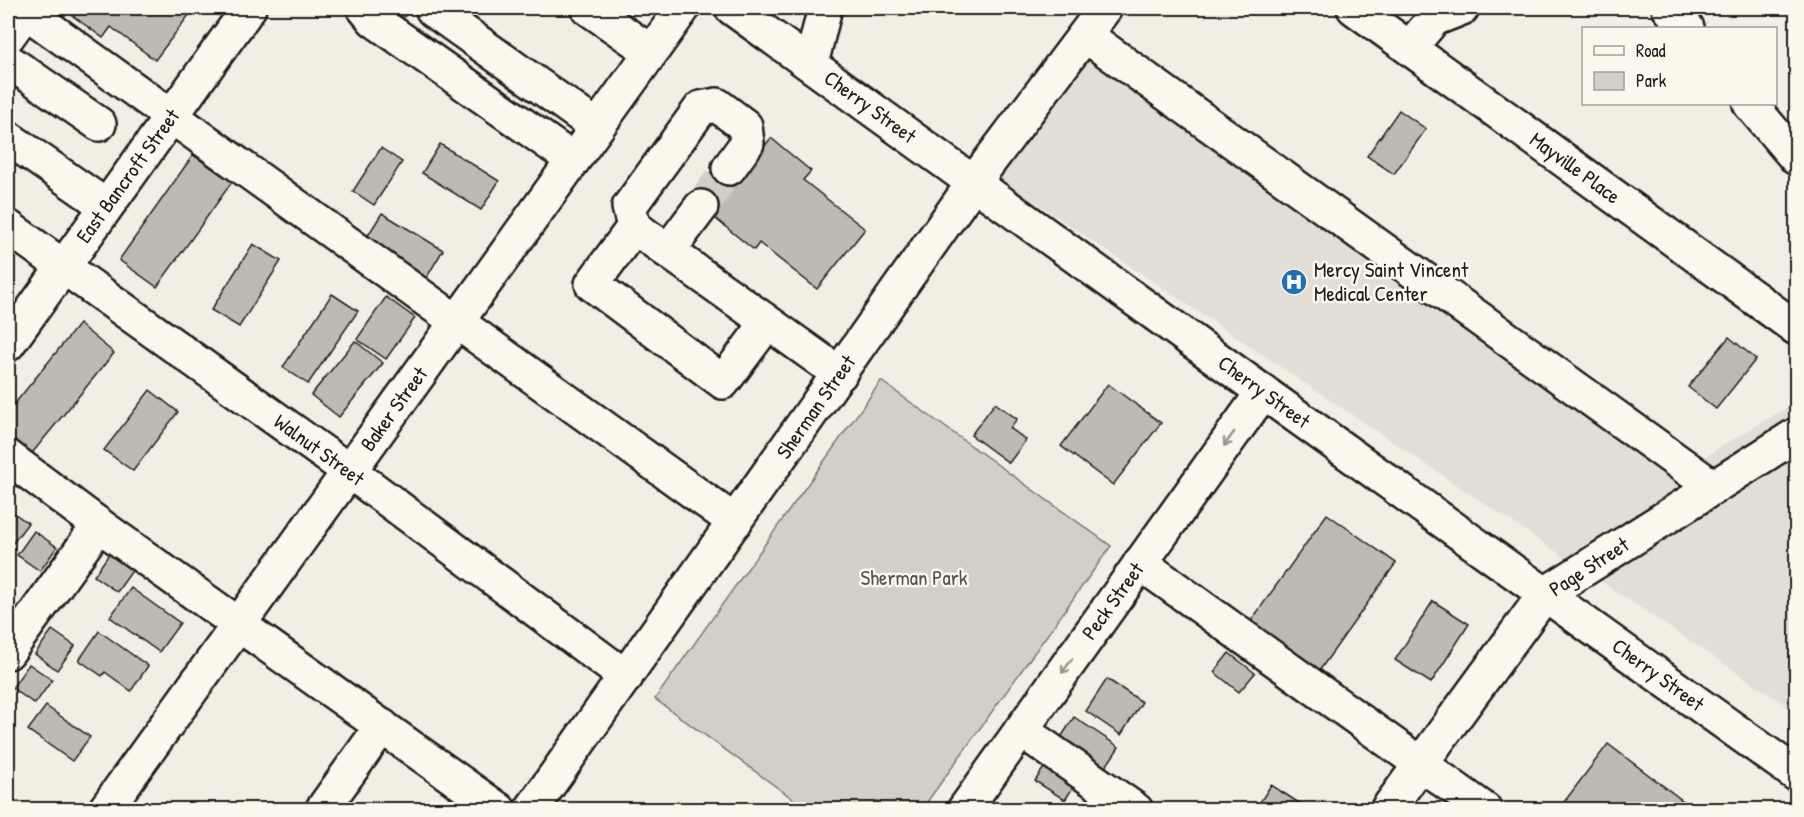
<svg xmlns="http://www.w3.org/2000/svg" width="1804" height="817" font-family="'Patrick Hand',sans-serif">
	<rect width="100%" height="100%" fill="#f2eee4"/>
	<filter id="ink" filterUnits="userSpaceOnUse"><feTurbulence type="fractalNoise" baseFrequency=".0167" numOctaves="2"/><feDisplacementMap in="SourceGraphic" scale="12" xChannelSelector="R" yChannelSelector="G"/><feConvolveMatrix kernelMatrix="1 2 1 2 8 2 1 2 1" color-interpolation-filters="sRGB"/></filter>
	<g filter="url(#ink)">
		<polygon fill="#e2ded5" points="1075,23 1690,465 1796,402 1796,712 973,161"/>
		<polygon fill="#d2cfc6" stroke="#777671" stroke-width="1.5" points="881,381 1111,546 922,809 807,809 655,699"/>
		<g fill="#bdbab1" stroke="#1c1c1c" stroke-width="1.5">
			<polygon points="69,8 187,8 192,11 155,60 111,27 103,38 66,11"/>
			<polygon points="390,8 411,8 403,18"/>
			<polygon points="1399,110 1426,129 1394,174 1367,156"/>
			<polygon points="771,138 811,171 803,180 865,229 817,289 759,243 754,250 690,198 720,161 740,177"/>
			<polygon points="440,144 499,181 481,210 422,173"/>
			<polygon points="381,148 402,162 374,205 353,191"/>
			<polygon points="193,155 232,182 157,287 119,260"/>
			<polygon points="382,213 443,250 424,282 362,245"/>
			<polygon points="253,244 281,261 239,327 211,310"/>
			<polygon points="332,294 358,311 308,384 283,367"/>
			<polygon points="386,297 415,318 386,359 357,339"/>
			<polygon points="79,324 114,353 24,463 8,449 8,412"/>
			<polygon points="1729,337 1756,359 1716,409 1688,387"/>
			<polygon points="355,341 383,363 339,417 311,395"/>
			<polygon points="1108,384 1161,423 1113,485 1061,446"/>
			<polygon points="150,390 178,412 133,471 104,450"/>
			<polygon points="995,403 1017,419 1010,428 1026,440 1009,463 971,435"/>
			<polygon points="8,509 28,523 10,547 8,545"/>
			<polygon points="1327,514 1396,563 1317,674 1248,625"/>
			<polygon points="34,531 57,547 40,571 17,555"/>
			<polygon points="111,551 134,568 117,592 94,576"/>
			<polygon points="131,588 180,623 159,652 110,617"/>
			<polygon points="1433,601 1469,624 1431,683 1395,660"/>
			<polygon points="52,630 75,646 57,670 35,654"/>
			<polygon points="99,631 148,666 131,691 105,672 102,676 79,660"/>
			<polygon points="1229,653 1255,673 1239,692 1214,672"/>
			<polygon points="29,664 52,680 35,704 12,688"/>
			<polygon points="1107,679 1142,702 1121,735 1086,711"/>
			<polygon points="46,706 90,737 72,761 28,730"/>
			<polygon points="1074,717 1119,747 1103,771 1058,742"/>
			<polygon points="1608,744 1695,810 1558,810"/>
			<polygon points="1049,760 1079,778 1065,800 1035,781"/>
			<polygon points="1271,785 1310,810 1255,810"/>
		</g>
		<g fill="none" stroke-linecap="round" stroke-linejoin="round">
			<polyline stroke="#d2cec6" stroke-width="33" stroke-dasharray="33 16" stroke-linecap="butt" points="701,207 729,168"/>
			<g stroke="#1c1c1c" stroke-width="38">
				<g id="minor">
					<polyline points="21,8 735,522"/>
					<polyline points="364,8 374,20 573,160"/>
					<polyline points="588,8 651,52"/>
					<polyline points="1354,8 1796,328"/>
					<polyline points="1669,8 1687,28"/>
					<polyline points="433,10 597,127"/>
					<polyline points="1085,35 1713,487"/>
					<polyline points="8,36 26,11"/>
					<polyline points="1410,47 1434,19 1462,8"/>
					<polyline points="8,61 99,124"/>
					<polyline points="811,64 825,8"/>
					<polyline points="1750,104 1796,158"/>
					<polyline points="8,138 106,206"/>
					<polyline points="8,227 349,471 626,677"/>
					<polyline points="634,227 629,207 701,108 717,105 745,126 747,143 729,168"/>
					<polyline points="668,251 701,207"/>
					<polyline points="767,323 723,382 592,284 634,227 840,374"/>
					<polyline points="8,344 249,8"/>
					<polyline points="8,457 99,525 499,810"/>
					<polyline points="1140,563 1485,810"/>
					<polyline points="8,652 99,525"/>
					<polyline points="1021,730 1136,810"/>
					<polyline points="105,810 683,8"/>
					<polyline points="322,810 382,726"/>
					<polyline points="531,810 974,182 1105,8"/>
					<polyline points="964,810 1263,392"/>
					<polyline points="1387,810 1545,594 1796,435"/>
				</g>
			</g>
			<g stroke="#1c1c1c" stroke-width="38">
				<polyline id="major" points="732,8 1263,392 1796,774"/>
			</g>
			<use href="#minor" stroke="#fbf7ec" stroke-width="33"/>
			<use href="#major" stroke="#fbf7ec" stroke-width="33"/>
		</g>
		<defs><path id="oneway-shaft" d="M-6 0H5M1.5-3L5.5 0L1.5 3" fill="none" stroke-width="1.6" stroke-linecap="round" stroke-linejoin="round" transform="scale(1.5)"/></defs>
		<g stroke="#97948e">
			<use href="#oneway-shaft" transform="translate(1229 439) rotate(126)"/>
			<use href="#oneway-shaft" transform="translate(1067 666) rotate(126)"/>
		</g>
	</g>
	<defs>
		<g id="hospital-disc" transform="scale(1.35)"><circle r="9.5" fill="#1f6fb2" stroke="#fbf7ec"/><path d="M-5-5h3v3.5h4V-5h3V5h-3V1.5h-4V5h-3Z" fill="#fff"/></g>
	</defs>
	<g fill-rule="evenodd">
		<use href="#hospital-disc" x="1294" y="282"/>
	</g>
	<g text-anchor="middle" stroke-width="5" stroke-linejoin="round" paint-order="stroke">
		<g font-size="21" fill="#1c1c1c" stroke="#fbf7ec">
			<text transform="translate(870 107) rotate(36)" y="7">Cherry Street</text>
			<text transform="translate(1575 168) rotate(36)" y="7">Mayville Place</text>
			<text transform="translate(128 176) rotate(-54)" y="7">East Bancroft Street</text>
			<text transform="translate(1264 392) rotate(36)" y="7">Cherry Street</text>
			<text transform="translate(816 407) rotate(-55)" y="7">Sherman Street</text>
			<text transform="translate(394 409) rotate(-54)" y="7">Baker Street</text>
			<text transform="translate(319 450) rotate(36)" y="7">Walnut Street</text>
			<text transform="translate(1589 567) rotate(-33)" y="7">Page Street</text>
			<text transform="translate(1113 601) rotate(-54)" y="7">Peck Street</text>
			<text transform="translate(1658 675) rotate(36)" y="7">Cherry Street</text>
		</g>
		<g font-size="21" fill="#1c1c1c" stroke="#fbf7ec" text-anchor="start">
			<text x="1314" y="277">Mercy Saint Vincent<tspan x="1314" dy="24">Medical Center</tspan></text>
		</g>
		<g font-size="21" fill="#53524f" stroke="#fbf7ec">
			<text x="914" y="585">Sherman Park</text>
		</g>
	</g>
	<rect width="1804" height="817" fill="none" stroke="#fbf7ec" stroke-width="30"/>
	<rect x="15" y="15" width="1774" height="787" fill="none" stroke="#1c1c1c" stroke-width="2" filter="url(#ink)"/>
	<rect x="1582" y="27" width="195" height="78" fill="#fbf7ec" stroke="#a29f99" stroke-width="1.5"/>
	<rect x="1594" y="46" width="30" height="9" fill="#fbf7ec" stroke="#a29f99" stroke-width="1.5"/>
	<text x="1636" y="57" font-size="18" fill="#1c1c1c">Road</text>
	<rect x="1594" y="72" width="30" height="18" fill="#d2cfc6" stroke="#a29f99" stroke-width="1.5"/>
	<text x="1636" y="87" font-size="18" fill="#1c1c1c">Park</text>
</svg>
